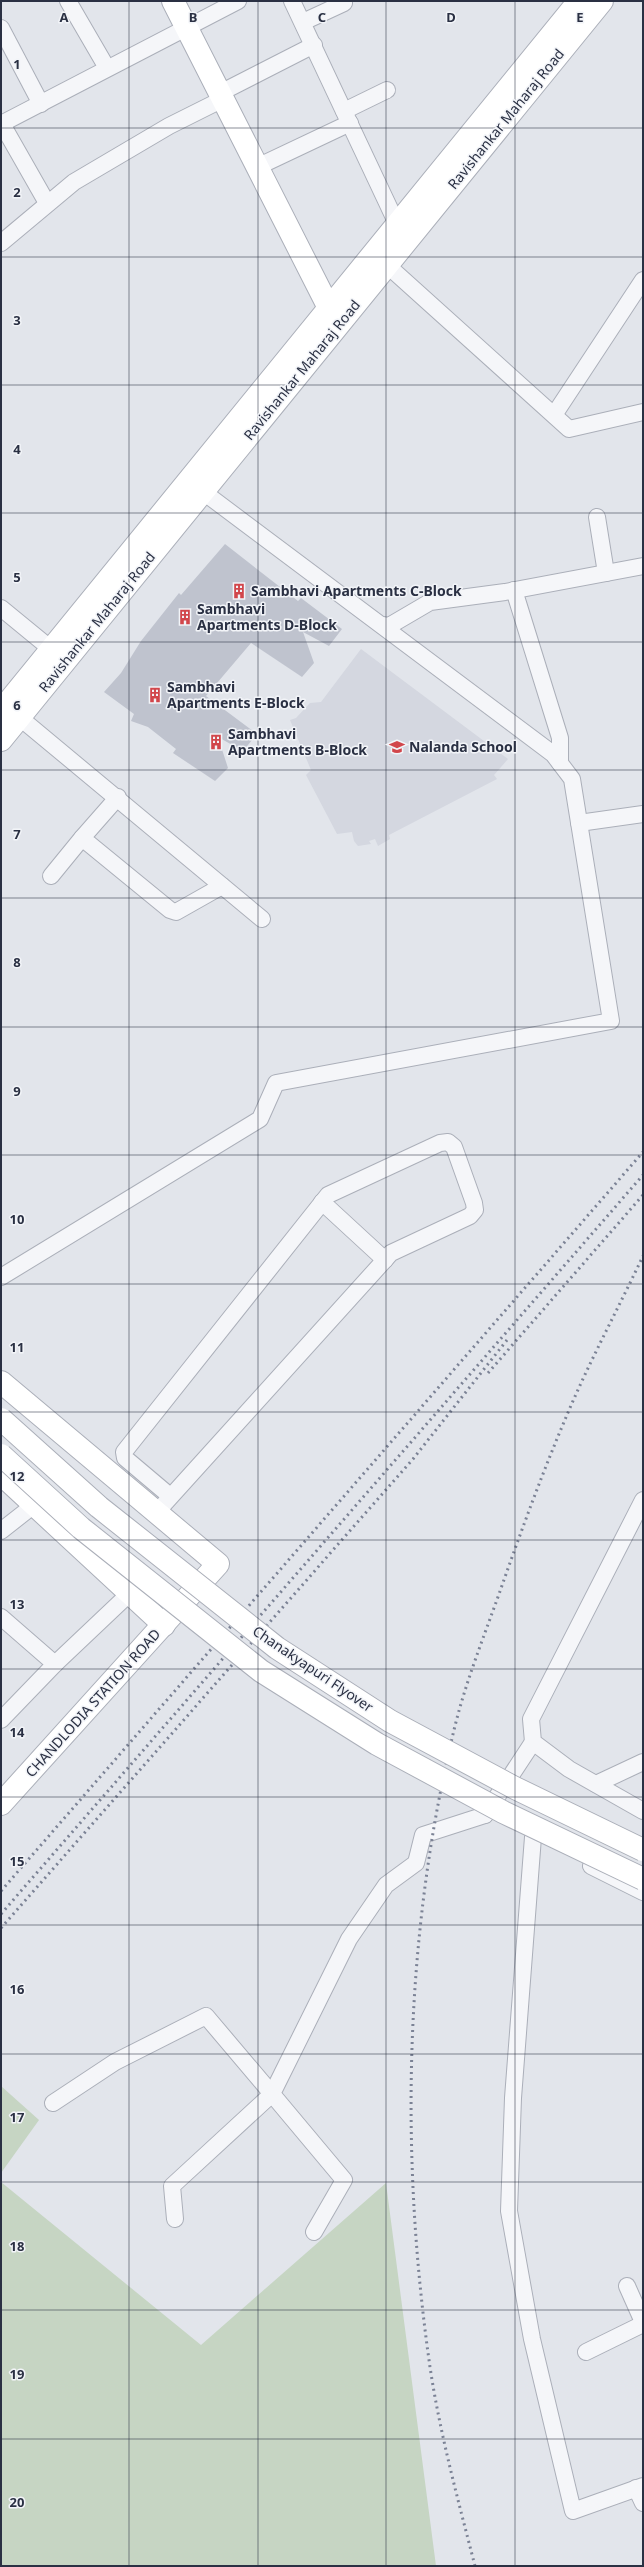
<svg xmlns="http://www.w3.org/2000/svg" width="644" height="2567" font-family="'Noto Sans',sans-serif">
	<rect width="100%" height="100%" fill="#e2e5eb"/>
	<polygon fill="#d4d7e0" points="361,649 508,759 494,775 497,779 389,835 390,839 378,846 375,839 369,841 371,844 358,846 354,841 352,832 337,834 306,775 311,770 290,720 296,718 310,703 321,702"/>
	<g fill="#c6d5c3">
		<polygon points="1,2086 39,2120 1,2173"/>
		<polygon points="1,2182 201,2345 386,2183 436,2566 1,2566"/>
	</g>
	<polygon fill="#bfc3ce" points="225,544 298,601 301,598 342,629 329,646 303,632 314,663 302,677 251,643 206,696 257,734 243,751 218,737 228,768 215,781 173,753 176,749 148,727 131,721 134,714 104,692 121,673 141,641 179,593 181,595"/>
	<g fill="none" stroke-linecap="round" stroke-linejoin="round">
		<g stroke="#abafb9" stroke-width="18">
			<g id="street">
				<polyline points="68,1 107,68"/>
				<polyline points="292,1 397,224"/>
				<polyline points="303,22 344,3"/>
				<polyline points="1,28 41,104"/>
				<polyline points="220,93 314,45"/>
				<polyline points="344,111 387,90"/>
				<polyline points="1,124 238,1"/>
				<polyline points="2,124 47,203"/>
				<polyline points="257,167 350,123"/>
				<polyline points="1,243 74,182 169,126 223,99"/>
				<polyline points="387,265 569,429 643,412"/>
				<polyline points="554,415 643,280"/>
				<polyline points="597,517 606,573"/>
				<polyline points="514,590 560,738 560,763"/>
				<polyline points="1,608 51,649"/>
				<polyline points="382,625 389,626 430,602 505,592 643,566"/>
				<polyline points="19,717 262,919"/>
				<polyline points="118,797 82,838 170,910 176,912 222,886"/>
				<polyline points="579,823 643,814"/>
				<polyline points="51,876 82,838"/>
				<polyline points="322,1202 385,1260"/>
				<polyline points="1,1277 260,1119 276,1083 611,1021 572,779 553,754 194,485"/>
				<polyline points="643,1500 531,1719 533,1742 569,1769 643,1811"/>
				<polyline points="156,1513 391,1253 470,1216 475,1210 474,1203 454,1147 448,1142 440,1143 328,1195 124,1452 125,1458 170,1496"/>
				<polyline points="1,1531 34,1505"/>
				<polyline points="1,1617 55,1664 1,1720"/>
				<polyline points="55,1664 130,1593"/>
				<polyline points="596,1784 643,1762"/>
				<polyline points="485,1815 533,1742"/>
				<polyline points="533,1837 513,2098 509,2211 532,2339 573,2511 643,2486"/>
				<polyline points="591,1866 643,1892"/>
				<polyline points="53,2103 115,2062 206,2016 272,2094 172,2186 175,2219"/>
				<polyline points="314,2232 344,2180 272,2094 349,1939 386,1885 416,1863 423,1835 485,1815"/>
				<polyline points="627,2286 643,2322"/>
				<polyline points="586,2352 643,2324"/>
				<polyline points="636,2488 643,2503"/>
			</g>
		</g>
		<g stroke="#abafb9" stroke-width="24">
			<g id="secondary">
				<polyline points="173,1 329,308 338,316"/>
				<polyline points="1,711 579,1"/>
				<polyline points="1,740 602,1"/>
				<polyline points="1,1382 218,1564 1,1804"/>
				<polyline points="1,1474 164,1625"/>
			</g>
		</g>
		<use href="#street" stroke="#f5f6f9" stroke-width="16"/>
		<use href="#secondary" stroke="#fff" stroke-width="22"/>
		<g stroke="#7b8295" stroke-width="3" stroke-dasharray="2 4" stroke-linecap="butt">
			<polyline points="488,1373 643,1195"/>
			<polyline points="1,1891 643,1152"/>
			<polyline points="1,1914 643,1175"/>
			<polyline points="1,1928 413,1459 507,1340"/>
			<path d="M475,2566c-17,-66 -35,-132 -45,-199 -30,-209 -26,-431 24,-637 11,-46 29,-91 45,-136 20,-57 41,-115 65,-172 23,-56 53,-111 79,-166"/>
		</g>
		<g stroke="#abafb9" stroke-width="24" stroke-linecap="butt">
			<g id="secondary-bridge">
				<polyline points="1,1419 99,1507 277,1648 390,1721 515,1788 643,1850"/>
				<polyline points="1,1455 81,1528 261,1671 377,1744 503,1812 643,1879"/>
			</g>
		</g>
		<use href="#secondary-bridge" stroke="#fff" stroke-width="22"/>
	</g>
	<path fill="none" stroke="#2a3043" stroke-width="1" stroke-opacity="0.55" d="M129,1v2565M258,1v2565M386,1v2565M515,1v2565M1,128h642M1,257h642M1,385h642M1,513h642M1,642h642M1,770h642M1,898h642M1,1027h642M1,1155h642M1,1284h642M1,1412h642M1,1540h642M1,1669h642M1,1797h642M1,1925h642M1,2054h642M1,2182h642M1,2310h642M1,2439h642"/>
	<defs>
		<g id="building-bare" transform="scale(1.2)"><path d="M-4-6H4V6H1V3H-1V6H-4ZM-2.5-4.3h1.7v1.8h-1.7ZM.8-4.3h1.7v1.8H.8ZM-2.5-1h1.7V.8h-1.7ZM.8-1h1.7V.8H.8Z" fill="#d1464b" stroke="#f2f4f8" stroke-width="2.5" paint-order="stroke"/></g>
		<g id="school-bare" transform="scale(1.2)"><path d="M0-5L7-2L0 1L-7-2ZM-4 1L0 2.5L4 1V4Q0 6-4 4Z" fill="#d1464b" stroke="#f2f4f8" stroke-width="2.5" paint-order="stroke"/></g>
	</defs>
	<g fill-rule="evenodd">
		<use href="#building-bare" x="239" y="591"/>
		<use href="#building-bare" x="185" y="617"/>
		<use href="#building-bare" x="155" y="695"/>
		<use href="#building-bare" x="216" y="742"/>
		<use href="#school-bare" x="397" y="747"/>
	</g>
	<g text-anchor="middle" stroke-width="3" stroke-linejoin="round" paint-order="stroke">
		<g font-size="14" fill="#2a3043" stroke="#f2f4f8">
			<text transform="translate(506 119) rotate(-51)" y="5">Ravishankar Maharaj Road</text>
			<text transform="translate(302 370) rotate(-51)" y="5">Ravishankar Maharaj Road</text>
			<text transform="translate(97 622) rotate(-51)" y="5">Ravishankar Maharaj Road</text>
			<text transform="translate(313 1669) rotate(34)" y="5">Chanakyapuri Flyover</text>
			<text transform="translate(93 1703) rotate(-48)" y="5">CHANDLODIA STATION ROAD</text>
		</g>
		<g font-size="14" font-weight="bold" fill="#2a3043" stroke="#f2f4f8" text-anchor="start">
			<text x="251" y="596">Sambhavi Apartments C-Block</text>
			<text x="197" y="614">Sambhavi<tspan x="197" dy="16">Apartments D-Block</tspan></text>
			<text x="167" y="692">Sambhavi<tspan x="167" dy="16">Apartments E-Block</tspan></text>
			<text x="228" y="739">Sambhavi<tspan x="228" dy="16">Apartments B-Block</tspan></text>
			<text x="409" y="752">Nalanda School</text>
		</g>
	</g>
	<g font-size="13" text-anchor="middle" font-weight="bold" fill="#2a3043" stroke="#f2f4f8" stroke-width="3" stroke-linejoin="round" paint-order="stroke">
		<text x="64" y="22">A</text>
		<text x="193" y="22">B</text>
		<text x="322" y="22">C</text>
		<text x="451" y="22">D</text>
		<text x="580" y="22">E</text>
		<text x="17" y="69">1</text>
		<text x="17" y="197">2</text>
		<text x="17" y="325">3</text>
		<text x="17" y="454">4</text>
		<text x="17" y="582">5</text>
		<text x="17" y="710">6</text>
		<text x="17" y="839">7</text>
		<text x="17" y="967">8</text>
		<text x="17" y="1096">9</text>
		<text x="17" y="1224">10</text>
		<text x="17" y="1352">11</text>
		<text x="17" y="1481">12</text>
		<text x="17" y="1609">13</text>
		<text x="17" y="1737">14</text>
		<text x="17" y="1866">15</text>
		<text x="17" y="1994">16</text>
		<text x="17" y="2122">17</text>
		<text x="17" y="2251">18</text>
		<text x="17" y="2379">19</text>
		<text x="17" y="2507">20</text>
	</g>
	<rect width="644" height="2567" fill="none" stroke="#2a3043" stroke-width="4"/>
</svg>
